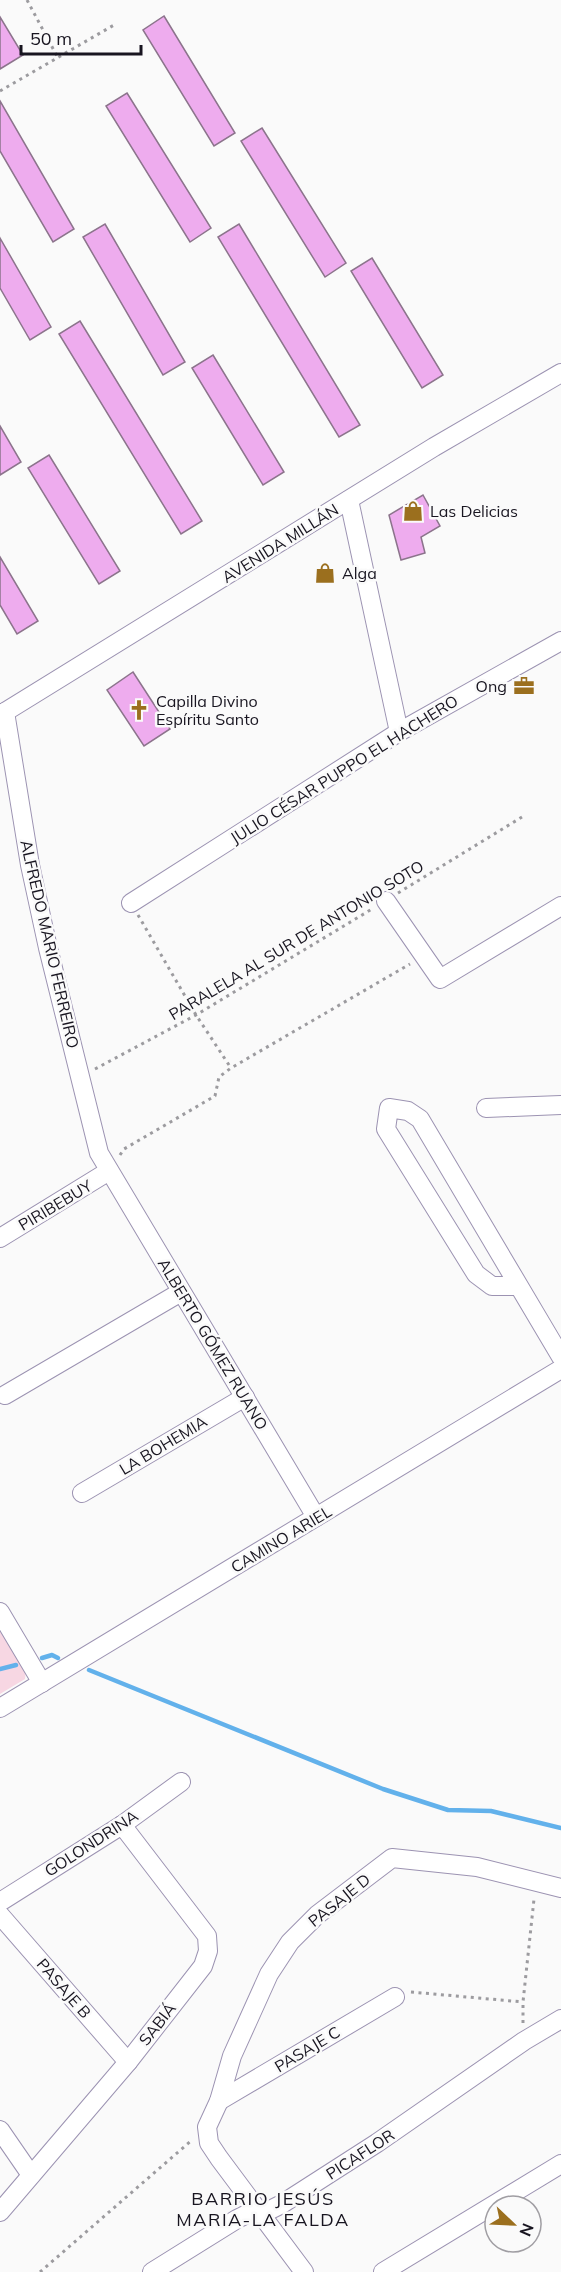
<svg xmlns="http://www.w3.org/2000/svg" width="561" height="2272" font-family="Mulish,sans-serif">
	<rect width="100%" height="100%" fill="#fafafa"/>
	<polygon fill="#f7d7e3" points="0,1627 26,1669 25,1679 0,1694"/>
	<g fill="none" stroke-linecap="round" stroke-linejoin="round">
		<g stroke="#62b1eb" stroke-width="4.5">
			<polyline points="42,1658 52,1655 58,1658"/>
			<polyline points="0,1669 16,1665"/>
			<polyline points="89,1670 383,1789 448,1810 491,1811 561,1828"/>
		</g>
	</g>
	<g fill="#eeacee" stroke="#8c748c" stroke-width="1.5">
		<polygon points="164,16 235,133 214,146 143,30"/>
		<polygon points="0,17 23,55 0,69"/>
		<polygon points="127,93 211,228 190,242 106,106"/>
		<polygon points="0,101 74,229 53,242 0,151"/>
		<polygon points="262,128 346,263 325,277 241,141"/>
		<polygon points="105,224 185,362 163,375 83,237"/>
		<polygon points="239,224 360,425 339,437 218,237"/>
		<polygon points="0,238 51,327 30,340 0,288"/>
		<polygon points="372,258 443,375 422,388 351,271"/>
		<polygon points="80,321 202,521 181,534 59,334"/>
		<polygon points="213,355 284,472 263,485 192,368"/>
		<polygon points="0,426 21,462 0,475"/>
		<polygon points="49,455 120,571 99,584 28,468"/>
		<polygon points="423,495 440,526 421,537 425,553 401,560 389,515"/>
		<polygon points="0,557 38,621 17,634 0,605"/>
		<polygon points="133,672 170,729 144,746 107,690"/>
	</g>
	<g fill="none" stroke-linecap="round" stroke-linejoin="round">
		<g stroke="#9c93b2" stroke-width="20">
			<g id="minor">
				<polyline points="349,500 399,732"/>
				<polyline points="5,712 30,865 48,948 99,1153 316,1517"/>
				<polyline points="0,715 434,447 561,373"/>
				<polyline points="386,901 440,979 561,906"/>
				<polyline points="131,903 399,732 561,641"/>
				<polyline points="486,1108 561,1105"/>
				<polyline points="0,1238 109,1171"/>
				<polyline points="519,1286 492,1286 476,1274 386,1129 389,1108 408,1111 420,1119 561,1357"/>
				<polyline points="5,1395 181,1292"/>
				<polyline points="82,1493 245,1397"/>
				<polyline points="0,1612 42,1683"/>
				<polyline points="0,1708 561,1369"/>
				<polyline points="0,1902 122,1825 181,1782"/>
				<polyline points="0,1915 128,2062"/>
				<polyline points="219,2101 395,1997"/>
				<polyline points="0,2130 31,2175"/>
				<polyline points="0,2212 128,2062 203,1966 208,1951 207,1936 122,1825"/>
				<polyline points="152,2272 237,2219 257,2209 266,2212 282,2204 377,2143 524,2041 561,2019"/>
				<polyline points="304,2272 219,2158 209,2143 207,2127 219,2101 232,2056 269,1974 290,1942 317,1915 392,1858 477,1867 561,1888"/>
				<polyline points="383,2272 561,2164"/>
			</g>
		</g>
		<g stroke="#9c9b9f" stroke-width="3" stroke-dasharray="3 4.5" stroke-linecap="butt">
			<polyline points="27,0 58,58"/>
			<polyline points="0,91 114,25"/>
			<polyline points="398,893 522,817"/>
			<polyline points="138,915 196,1015 231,1068"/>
			<polyline points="95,1069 196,1015 372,909"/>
			<polyline points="120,1155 124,1149 215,1096 219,1077 231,1068 410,964"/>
			<polyline points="411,1992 523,2002"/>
			<polyline points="523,2023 523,2002 534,1899"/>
			<polyline points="40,2272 192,2140"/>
		</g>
		<use href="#minor" stroke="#fff" stroke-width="18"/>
	</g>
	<defs>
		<g id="shop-bare" transform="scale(1.62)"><path d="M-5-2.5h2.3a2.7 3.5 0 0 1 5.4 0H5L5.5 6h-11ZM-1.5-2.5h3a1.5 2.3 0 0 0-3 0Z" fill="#9b6f1e" stroke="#fafafa" stroke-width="2.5" paint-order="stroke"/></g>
		<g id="office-bare" transform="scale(1.62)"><path d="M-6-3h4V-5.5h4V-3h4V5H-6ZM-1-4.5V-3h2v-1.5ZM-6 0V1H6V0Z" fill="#9b6f1e" stroke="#fafafa" stroke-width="2.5" paint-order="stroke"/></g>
		<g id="church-bare" transform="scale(1.62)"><path d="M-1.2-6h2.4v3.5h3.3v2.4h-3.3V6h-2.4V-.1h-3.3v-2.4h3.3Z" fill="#9b6f1e" stroke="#fafafa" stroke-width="2.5" paint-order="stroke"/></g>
	</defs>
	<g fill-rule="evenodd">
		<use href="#shop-bare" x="413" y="511"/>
		<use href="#shop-bare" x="325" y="573"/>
		<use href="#office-bare" x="524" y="686"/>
		<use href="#church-bare" x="139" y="710"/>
	</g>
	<g text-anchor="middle" stroke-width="5" stroke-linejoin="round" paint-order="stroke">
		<g font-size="16" fill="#181520" stroke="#fafafa" text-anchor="start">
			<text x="430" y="517">Las Delicias</text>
			<text x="342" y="579">Alga</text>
			<text x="507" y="692" text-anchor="end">Ong</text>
			<text x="156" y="707">Capilla Divino<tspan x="156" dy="18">Espíritu Santo</tspan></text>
		</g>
		<g font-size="16" fill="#181520" stroke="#fafafa">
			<text transform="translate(280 543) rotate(-32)" y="6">AVENIDA MILLÁN</text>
			<text transform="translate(344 769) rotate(-32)" y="6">JULIO CÉSAR PUPPO EL HACHERO</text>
			<text transform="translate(296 940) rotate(-31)" y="6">PARALELA AL SUR DE ANTONIO SOTO</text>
			<text transform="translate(50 944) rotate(77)" y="6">ALFREDO MARIO FERREIRO</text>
			<text transform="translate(55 1205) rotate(-31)" y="6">PIRIBEBUY</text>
			<text transform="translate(213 1344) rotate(59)" y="6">ALBERTO GÓMEZ RUANO</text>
			<text transform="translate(163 1445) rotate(-31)" y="6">LA BOHEMIA</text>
			<text transform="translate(281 1539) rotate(-31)" y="6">CAMINO ARIEL</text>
			<text transform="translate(91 1843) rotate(-33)" y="6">GOLONDRINA</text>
			<text transform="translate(339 1900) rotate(-39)" y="6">PASAJE D</text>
			<text transform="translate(64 1988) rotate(49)" y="6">PASAJE B</text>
			<text transform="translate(157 2024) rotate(-52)" y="6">SABIÁ</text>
			<text transform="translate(307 2049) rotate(-31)" y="6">PASAJE C</text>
			<text transform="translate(360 2154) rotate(-33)" y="6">PICAFLOR</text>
		</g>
		<g font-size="18" letter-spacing="1.5" fill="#181520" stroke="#fafafa">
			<text x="263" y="2205">BARRIO JESÚS<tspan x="263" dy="21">MARIA-LA FALDA</tspan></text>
		</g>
	</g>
	<g transform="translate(513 2224) rotate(113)"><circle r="28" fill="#fafafa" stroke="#a09ea3" stroke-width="1.5"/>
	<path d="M0-4.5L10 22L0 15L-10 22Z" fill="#9b6f1e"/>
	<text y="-9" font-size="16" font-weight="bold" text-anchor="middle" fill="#181520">N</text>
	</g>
	<path d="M21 45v9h120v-9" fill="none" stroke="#181520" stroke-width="3"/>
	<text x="30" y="45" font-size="18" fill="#181520" stroke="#fafafa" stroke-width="4.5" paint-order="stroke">50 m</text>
</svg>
